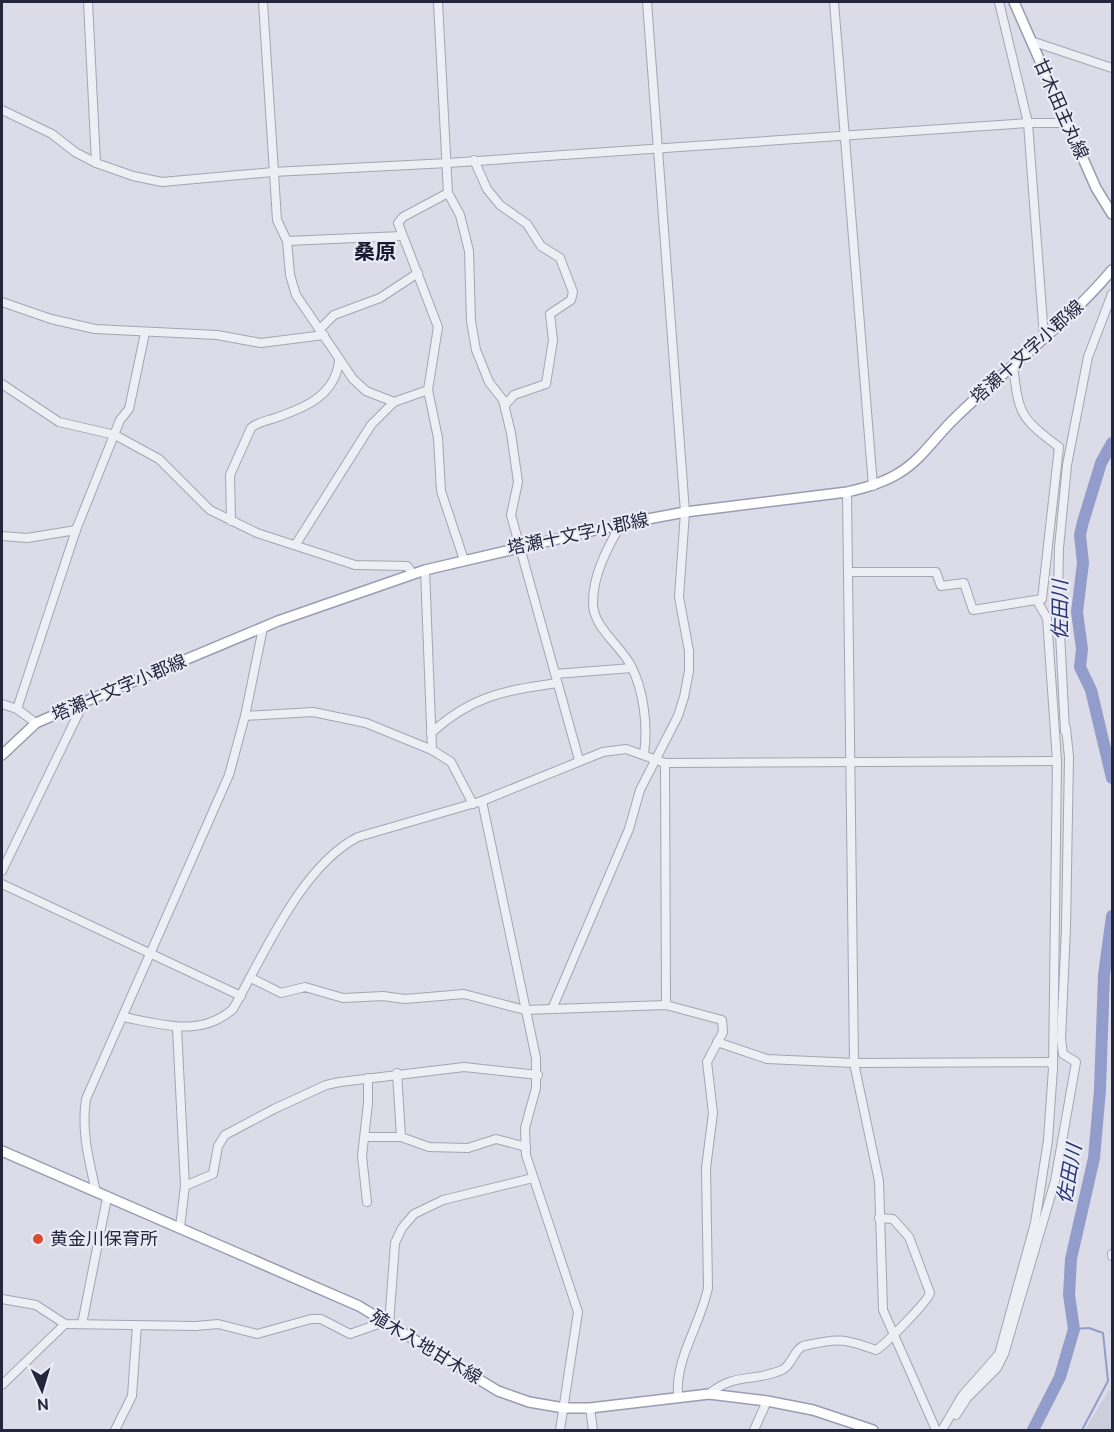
<svg xmlns="http://www.w3.org/2000/svg" width="1114" height="1432" font-family="Ubuntu,'Noto Sans JP',sans-serif">
	<rect width="100%" height="100%" fill="#dbdce7"/>
	<polygon fill="#cdcedc" points="1109,1390 1112,1392 1112,1430 1085,1430"/>
	<g fill="none" stroke-linecap="round" stroke-linejoin="round">
		<polyline stroke="#929dcb" stroke-width="2" points="1074,1329 1089,1328 1103,1333 1108,1381 1082,1430"/>
		<g stroke="#929dcb" stroke-width="12">
			<polyline points="1112,443 1101,463 1083,522 1080,535 1083,563 1077,612 1082,649 1080,667 1091,690 1112,778"/>
			<polyline points="1033,1430 1060,1377 1074,1329 1069,1295 1071,1259 1094,1158 1100,1090 1104,975 1112,916"/>
		</g>
		<g stroke="#a4a5b4" stroke-width="10">
			<g id="minor">
				<polyline points="88,2 96,163"/>
				<polyline points="263,2 277,220 287,241 290,275 296,295 353,379 366,391 394,402"/>
				<polyline points="438,2 448,193 460,215 469,251 471,321 476,350 489,382 503,400 511,433 518,482 511,515 579,760"/>
				<polyline points="834,2 873,486"/>
				<polyline points="999,2 1028,123 1044,337"/>
				<polyline points="1031,41 1112,68"/>
				<polyline points="2,110 52,134 75,152 96,163 133,176 162,182 273,172 448,163 1028,123 1067,123"/>
				<polyline points="474,160 487,189 500,205 527,224 541,246 560,258 573,292 571,300 550,314 553,340 546,384 514,395 505,405"/>
				<polyline points="448,193 403,217 398,223 438,327 428,390 438,438 441,491 464,560"/>
				<polyline points="287,241 402,236"/>
				<polyline points="2,302 51,319 95,329 217,335 261,343 324,335"/>
				<polyline points="320,329 334,315 380,298 418,273"/>
				<polyline points="2,384 59,422 115,435 159,459 210,510 257,533 355,565 407,566 413,574"/>
				<polyline points="847,492 854,1063 879,1181 883,1310 936,1430"/>
				<path d="M231,521l-1,-46 21,-47c5,-5 14,-7 21,-9 30,-10 63,-22 67,-58"/>
				<path d="M621,524c-13,23 -28,50 -28,78 -1,24 26,42 37,62 14,25 18,63 14,90"/>
				<polyline points="2,536 27,538 76,530"/>
				<polyline points="296,544 371,425 394,402 428,390"/>
				<polyline points="425,570 432,750"/>
				<path d="M849,572h87l5,14 23,-3 9,27 69,-11 17,-152c-40,-30 -40,-33 -46,-81"/>
				<polyline points="555,674 632,668"/>
				<polyline points="2,704 17,709 36,723"/>
				<polyline points="17,709 76,530 120,420 129,409 145,333"/>
				<polyline points="245,716 313,712 366,723 432,750 451,762 473,804"/>
				<polyline points="1065,731 1058,594 1059,548 1067,465 1088,357 1112,294"/>
				<path d="M431,733c42,-38 73,-42 126,-50"/>
				<polyline points="665,763 666,1005"/>
				<polyline points="482,801 536,1058 536,1088 525,1128 526,1155 578,1312 560,1430"/>
				<polyline points="2,871 84,702"/>
				<polyline points="2,884 241,996"/>
				<path d="M251,978l30,15 24,-6 38,11 40,-2 22,3 59,-5 61,16 141,-5 56,15 1,12 -16,30 6,51 -7,55 2,120c-8,38 -33,70 -30,108"/>
				<polyline points="552,1009 629,829 640,790 678,716 684,697 689,671 689,651 679,597 685,512 647,2"/>
				<path d="M123,1017c38,7 77,21 110,-8 31,-54 68,-143 125,-172l124,-36 121,-49 23,-3 39,14 392,-2"/>
				<polyline points="177,1028 185,1186 180,1227"/>
				<polyline points="717,1042 767,1059 854,1063 1051,1062 1053,1068"/>
				<polyline points="397,1073 401,1137"/>
				<polyline points="365,1137 401,1137 429,1147 468,1148 496,1139 526,1147"/>
				<polyline points="185,1186 213,1174 218,1146 225,1135 274,1109 326,1085 340,1082 464,1067 538,1075"/>
				<path d="M96,1192c-7,-32 -15,-61 -10,-93l143,-324 16,-59 18,-88"/>
				<polyline points="367,1202 362,1156 368,1103 368,1078"/>
				<polyline points="1112,1254 1112,1256"/>
				<polyline points="2,1299 36,1305 65,1324 196,1326 218,1324 257,1334 311,1319 321,1319 350,1334 384,1322"/>
				<polyline points="82,1324 107,1198"/>
				<polyline points="389,1325 395,1243 402,1228 414,1214 443,1200 533,1178"/>
				<polyline points="2,1385 65,1324"/>
				<path d="M709,1394c26,-22 43,-11 73,-24 11,-6 11,-19 21,-24 35,-8 40,-8 73,4 9,-5 52,-49 54,-57l-21,-56 -16,-18 -14,-1"/>
				<polyline points="590,1408 593,1430"/>
				<polyline points="956,1415 967,1398 997,1368 1004,1354 1055,1181 1076,1062 1063,1054 1061,1039 1066,928 1069,757 1066,728"/>
				<polyline points="115,1430 132,1396 137,1325"/>
				<polyline points="754,1430 767,1401"/>
				<polyline points="942,1430 962,1396 999,1354 1035,1223 1048,1140 1053,1068 1057,761 1047,618 1037,601"/>
			</g>
		</g>
		<g stroke="#999cb4" stroke-width="12">
			<g id="major">
				<polyline points="1014,2 1096,188 1112,214"/>
				<path d="M2,755l34,-32 48,-21 194,-81 147,-51 196,-46 64,-12 162,-20c18,-4 36,-9 52,-19 22,-13 37,-37 56,-55 51,-50 111,-93 157,-148"/>
				<polyline points="2,1151 359,1306 498,1391 529,1402 564,1408 590,1408 709,1394 767,1401 813,1410 873,1430"/>
			</g>
		</g>
		<use href="#minor" stroke="#eeeef5" stroke-width="8"/>
		<use href="#major" stroke="#fff" stroke-width="9"/>
	</g>
	<circle fill="#da4b32" stroke="#eaecf5" stroke-width="2" cx="38" cy="1239" r="6"/>
	<g text-anchor="middle" stroke-width="4.5" stroke-linejoin="round" paint-order="stroke">
		<g font-size="18" fill="#24263e" stroke="#eaecf5">
			<text transform="translate(1061 109) rotate(66)" y="6">甘木田主丸線</text>
			<text transform="translate(1027 352) rotate(-42)" y="6">塔瀬十文字小郡線</text>
			<text transform="translate(578 534) rotate(-12)" y="6">塔瀬十文字小郡線</text>
			<text transform="translate(119 688) rotate(-23)" y="6">塔瀬十文字小郡線</text>
			<text transform="translate(426 1347) rotate(31)" y="6">殖木入地甘木線</text>
		</g>
		<g font-size="18" fill="#24263e" stroke="#eaecf5" text-anchor="start">
			<text x="50" y="1245">黄金川保育所</text>
		</g>
		<g font-size="20" font-style="italic" fill="#2b3676" stroke="#eaecf5">
			<text transform="translate(1060 610) rotate(-90)" y="7">佐田川</text>
			<text transform="translate(1069 1174) rotate(-80)" y="7">佐田川</text>
		</g>
		<g font-size="21" font-weight="bold" fill="#17182f" stroke="#eaecf5">
			<text x="375" y="259">桑原</text>
		</g>
	</g>
	<rect width="1114" height="1432" fill="none" stroke="#24263e" stroke-width="6"/>
	<g transform="translate(42 1390) rotate(176)" stroke="#eaecf5" stroke-width="4.5" paint-order="stroke">
	<path d="M0-4.5L10 22L0 15L-10 22Z" fill="#24263e"/>
	<text y="-9" font-size="16" font-weight="bold" text-anchor="middle" fill="#24263e">N</text>
	</g>
</svg>
